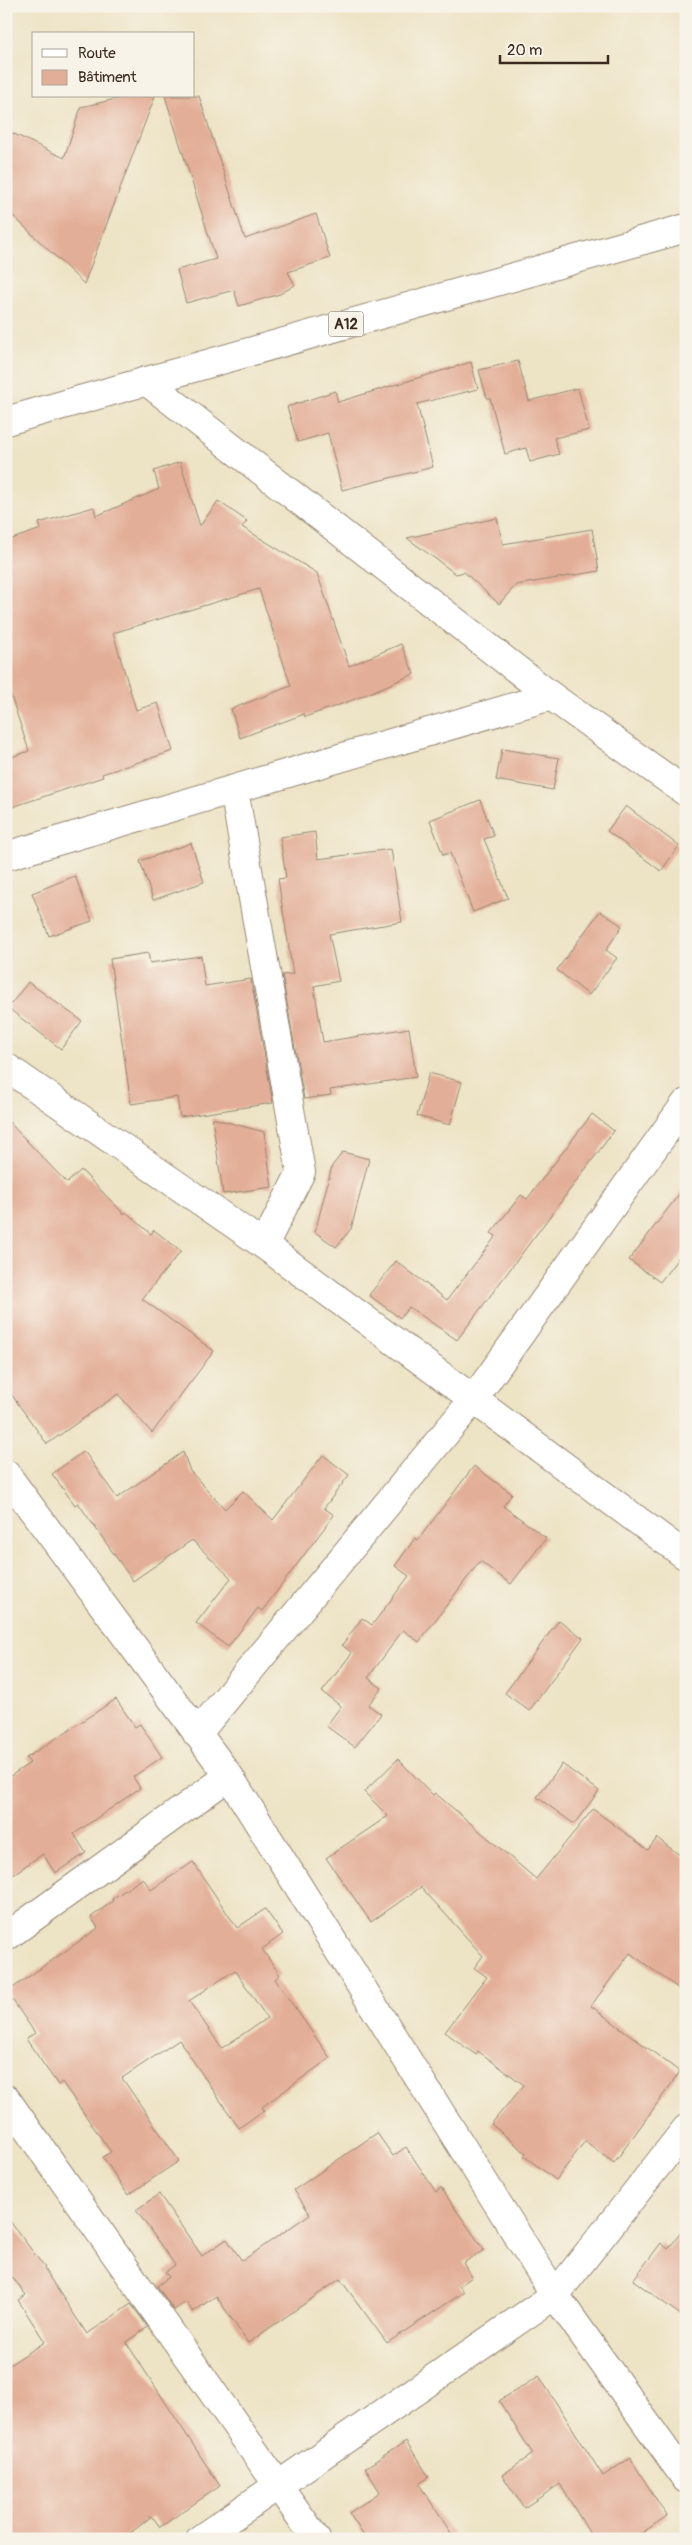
<svg xmlns="http://www.w3.org/2000/svg" width="692" height="2545" font-family="Pangolin,sans-serif">
	<rect width="100%" height="100%" fill="#f7f3e8"/>
	<filter id="ink" filterUnits="userSpaceOnUse"><feTurbulence type="fractalNoise" baseFrequency=".02" numOctaves="2"/><feDisplacementMap in="SourceGraphic" scale="10" xChannelSelector="R" yChannelSelector="G"/><feConvolveMatrix kernelMatrix="1 2 1 2 8 2 1 2 1" color-interpolation-filters="sRGB"/></filter>
	<filter id="wash" filterUnits="userSpaceOnUse"><feTurbulence type="fractalNoise" baseFrequency=".0096" numOctaves="4" result="noise"/><feDisplacementMap in="SourceGraphic" scale="20" xChannelSelector="R" yChannelSelector="G"/><feGaussianBlur stdDeviation="1.12" result="paint"/><feColorMatrix in="noise" values="0 0 0 0 0 0 0 0 0 0 0 0 0 0 0 0 0 1.4 0 .05"/><feComposite in="paint" operator="in"/></filter>
	<g filter="url(#wash)">
		<rect width="100%" height="100%" fill="#ede3c5"/>
		<g id="blocks">
			<g fill="#e3ae97" fill-rule="evenodd">
				<polygon points="129,96 155,96 84,284 6,209 6,130 64,158 81,107"/>
				<polygon points="165,96 199,96 245,239 316,214 330,258 288,272 295,285 280,294 239,306 234,290 186,303 177,270 216,259"/>
				<polygon points="518,361 529,401 578,388 589,430 554,438 559,454 530,462 526,448 505,454 490,398 487,398 479,370"/>
				<polygon points="471,362 478,389 417,404 433,467 342,490 328,433 298,442 287,407 335,391 338,402"/>
				<polygon points="180,462 200,526 218,501 247,521 242,527 317,573 349,666 401,644 414,674 353,700 305,717 304,714 240,738 231,709 291,686 259,589 113,633 136,710 158,703 173,751 102,774 103,777 6,809 6,759 29,751 6,681 6,541 41,529 39,523 94,507 96,516 159,489 154,471"/>
				<polygon points="497,518 503,544 592,529 599,571 516,585 499,604 464,572 456,574 407,538"/>
				<polygon points="502,749 559,758 553,790 496,780"/>
				<polygon points="480,800 494,836 484,839 508,898 473,912 450,853 443,855 430,820"/>
				<polygon points="626,806 679,846 661,871 607,831"/>
				<polygon points="315,832 318,859 391,849 402,922 329,934 339,981 314,986 323,1042 409,1028 416,1077 330,1090 331,1095 304,1099 282,975 293,974 278,879 286,878 280,837"/>
				<polygon points="191,843 204,882 153,900 140,861"/>
				<polygon points="75,876 92,921 49,936 32,893"/>
				<polygon points="600,911 622,926 606,950 617,958 589,995 557,970"/>
				<polygon points="148,953 150,963 201,956 205,986 251,979 273,1103 180,1117 177,1097 131,1104 110,959"/>
				<polygon points="28,982 82,1021 61,1049 8,1008"/>
				<polygon points="429,1073 462,1082 450,1125 417,1116"/>
				<polygon points="592,1114 614,1131 457,1340 409,1307 400,1318 369,1295 396,1261 447,1300 496,1236 491,1233 521,1195 527,1199"/>
				<polygon points="212,1118 264,1132 272,1187 223,1194"/>
				<polygon points="6,1119 67,1183 81,1170 124,1214 126,1212 151,1234 154,1230 181,1251 142,1299 214,1351 152,1433 118,1394 47,1444 6,1387"/>
				<polygon points="343,1152 369,1159 351,1229 336,1247 315,1232 332,1166"/>
				<polygon points="686,1185 686,1248 660,1282 629,1260"/>
				<polygon points="84,1451 117,1498 183,1452 190,1471 225,1509 243,1491 273,1520 323,1455 349,1475 324,1508 334,1515 262,1611 258,1608 228,1647 196,1623 231,1578 192,1540 133,1581 78,1503 75,1505 52,1474"/>
				<polygon points="474,1466 512,1494 503,1506 546,1538 511,1584 480,1561 419,1642 403,1630 368,1678 382,1688 368,1705 381,1714 355,1747 326,1726 341,1706 322,1692 352,1653 342,1645 362,1618 372,1625 409,1576 395,1566 415,1538 418,1540"/>
				<polygon points="559,1620 583,1638 529,1711 505,1693"/>
				<polygon points="116,1699 135,1727 140,1724 162,1757 133,1777 140,1788 74,1834 86,1853 55,1873 43,1854 6,1879 6,1779 30,1763 26,1758"/>
				<polygon points="398,1759 433,1795 435,1793 536,1879 593,1809 648,1850 657,1838 686,1860 686,1994 630,1953 591,2006 680,2072 614,2163 585,2141 556,2180 524,2156 526,2153 491,2124 524,2085 478,2051 476,2055 445,2032 487,1977 474,1968 483,1956 421,1887 371,1922 326,1858 388,1816 364,1792"/>
				<polygon points="562,1764 599,1791 574,1824 537,1797"/>
				<path d="M193,1862l44,66 28,-19 18,25 -21,15 18,26 -5,4 55,79 -68,49 2,3 -25,18 -60,-88 -57,38 57,83 -51,34 -25,-38 8,-5 -49,-70 -4,3 -32,-46 9,-6 -28,-41 91,-64 -7,-11 22,-16 -1,-2 31,-21 8,12zM235,1970l32,48 -45,30 -33,-47z"/>
				<polygon points="377,2133 393,2156 406,2147 436,2192 441,2188 484,2250 463,2263 472,2277 459,2286 464,2292 387,2343 340,2279 248,2343 216,2296 193,2312 186,2302 174,2310 157,2286 169,2277 165,2272 175,2265 136,2210 159,2194 202,2256 227,2239 242,2261 310,2214 294,2190"/>
				<polygon points="6,2216 45,2268 44,2269 87,2334 131,2304 148,2327 126,2342 220,2486 160,2527 152,2516 123,2539 6,2539 6,2367 45,2342 18,2300 26,2295 6,2269"/>
				<polygon points="686,2226 686,2319 633,2280 661,2243 668,2249"/>
				<polygon points="539,2376 603,2476 630,2458 667,2516 633,2539 593,2539 560,2484 524,2508 502,2475 533,2454 499,2401"/>
				<polygon points="406,2441 429,2477 419,2484 455,2539 366,2539 349,2513 380,2492 365,2468"/>
			</g>
		</g>
	</g>
	<g filter="url(#ink)">
		<use href="#blocks" fill-opacity="0" stroke="#948672" stroke-width="1"/>
		<g fill="none" stroke-linecap="round" stroke-linejoin="round">
			<g stroke="#948672" stroke-width="30">
				<g id="minor">
					<polyline points="146,381 551,696 686,792"/>
					<polyline points="234,790 301,1172 264,1245"/>
					<polyline points="6,856 551,696"/>
					<polyline points="6,1067 264,1245 686,1556"/>
					<polyline points="6,1474 229,1776 555,2295 686,2479"/>
					<polyline points="197,1734 473,1400 686,1103"/>
					<polyline points="6,1937 229,1776"/>
					<polyline points="6,2099 316,2539"/>
					<polyline points="200,2539 555,2295 686,2129"/>
				</g>
			</g>
			<g stroke="#948672" stroke-width="30">
				<polyline id="major" points="6,421 686,228"/>
			</g>
			<use href="#minor" stroke="#fff" stroke-width="28"/>
			<use href="#major" stroke="#fff" stroke-width="28"/>
		</g>
	</g>
	<g text-anchor="middle" stroke-width="4" stroke-linejoin="round" paint-order="stroke">
		<rect fill="#f7f3e8" stroke="#73665b" stroke-width="1" x="328.5" y="311.5" width="35" height="25" rx="4"/>
		<g font-size="15" font-weight="bold" fill="#3b2a1e">
			<text x="346" y="329">A12</text>
		</g>
	</g>
	<rect width="692" height="2545" fill="none" stroke="#f7f3e8" stroke-width="25"/>
	<rect x="32" y="32" width="162" height="65" fill="#f7f3e8" stroke="#aca397"/>
	<rect x="42" y="49" width="25" height="8" fill="#ffffff" stroke="#aca397"/>
	<text x="78" y="58" font-size="15" fill="#3b2a1e">Route</text>
	<rect x="42" y="70" width="25" height="15" fill="#e3ae97" stroke="#aca397"/>
	<text x="78" y="82" font-size="15" fill="#3b2a1e">Bâtiment</text>
	<path d="M500 55v8h108v-8" fill="none" stroke="#3b2a1e" stroke-width="2.5"/>
	<text x="507" y="55" font-size="15" fill="#3b2a1e" stroke="#f7f3e8" stroke-width="4" paint-order="stroke">20 m</text>
</svg>
